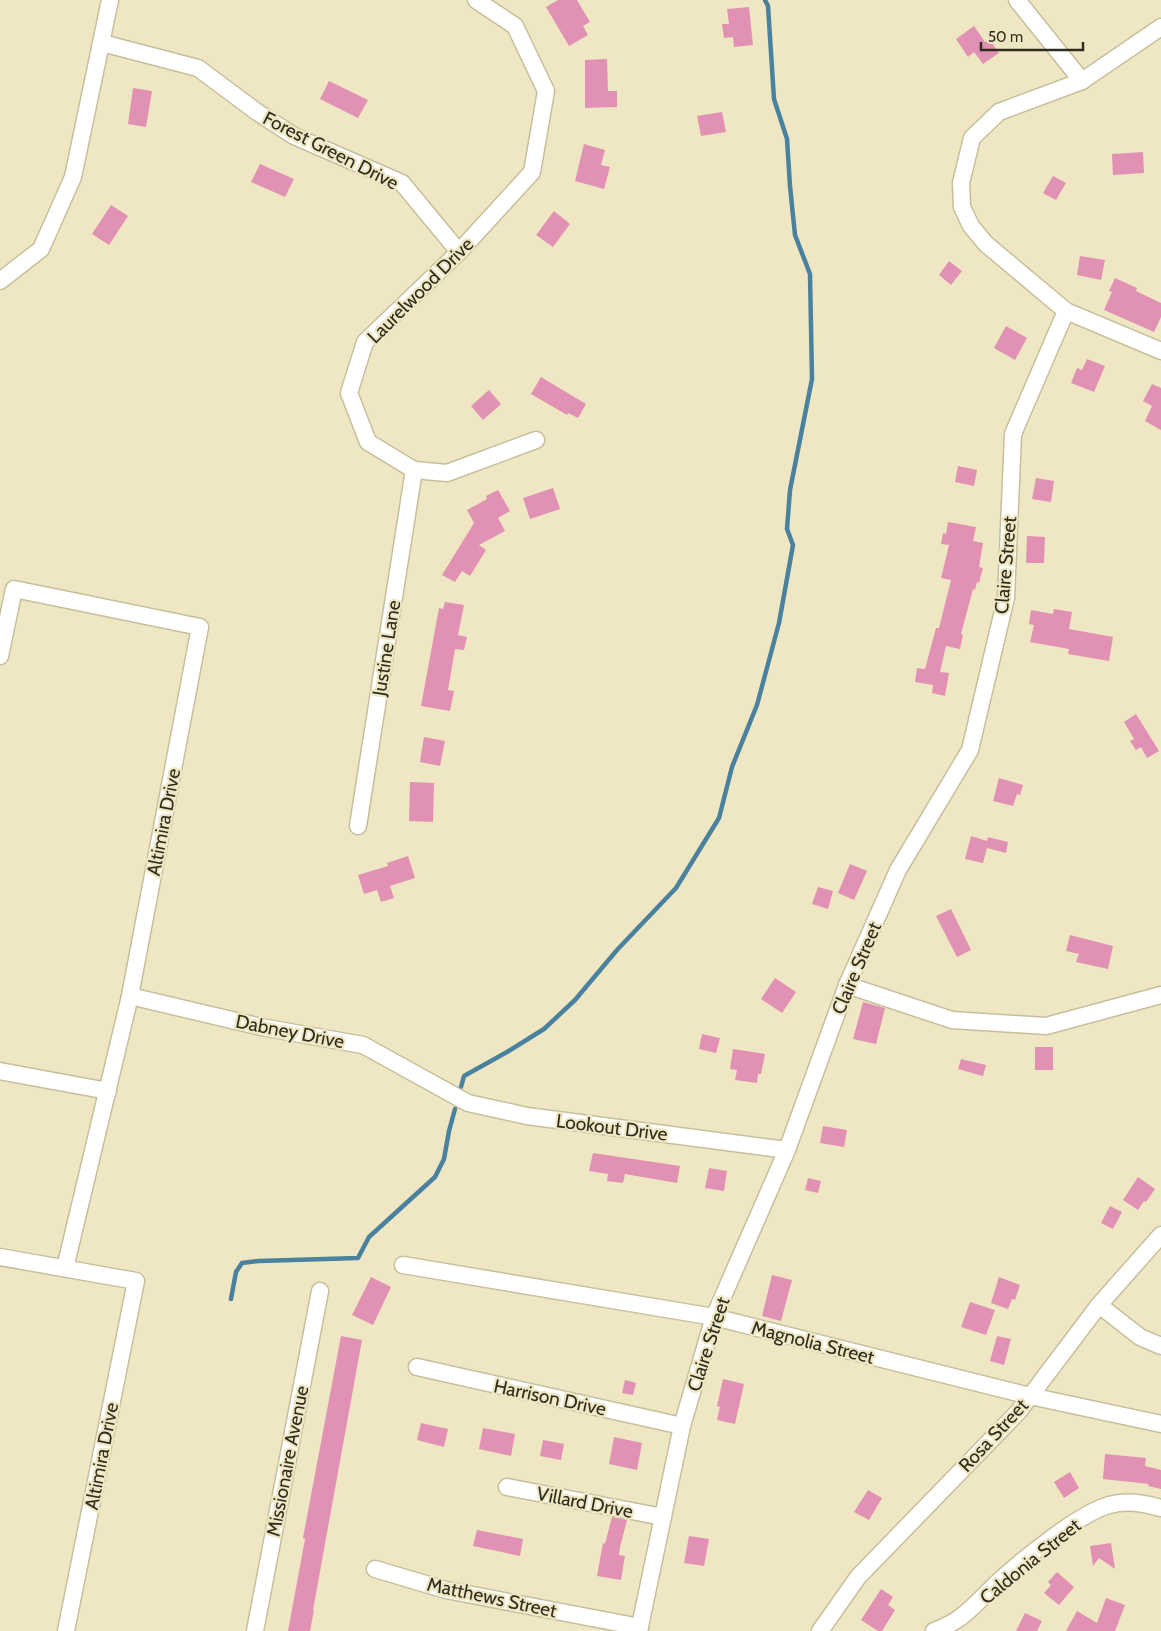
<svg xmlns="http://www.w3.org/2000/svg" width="1161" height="1631" font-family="Cabin,sans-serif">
	<rect width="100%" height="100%" fill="#efe7c3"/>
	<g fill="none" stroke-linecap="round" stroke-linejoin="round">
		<g stroke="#4a819e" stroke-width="4.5">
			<polyline points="461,1087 464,1076 507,1052 544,1029 575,1000 617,950 676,888 719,818 732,767 757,705 779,623 793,545 787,529 790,490 812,379 810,274 795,235 790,186 787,139 774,99 768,6 765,0"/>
			<polyline points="231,1299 236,1272 242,1263 259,1261 358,1258 369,1237 435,1177 444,1159 449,1131 455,1109"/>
		</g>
	</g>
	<g fill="#e191b3">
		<polygon points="558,0 577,0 590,22 583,26 588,35 569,46 546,7"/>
		<polygon points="749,7 753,45 734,47 733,37 724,38 722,24 729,24 727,9"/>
		<polygon points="974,26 985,42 989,39 999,53 983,64 974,52 968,57 956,39"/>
		<polygon points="607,59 608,91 617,91 617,107 585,108 585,60"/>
		<polygon points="329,81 368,100 358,118 320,99"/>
		<polygon points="133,88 152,91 146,127 128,124"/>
		<polygon points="722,112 726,132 701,136 697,116"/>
		<polygon points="584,144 605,150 601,165 610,167 604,189 575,181"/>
		<polygon points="1143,152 1144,173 1113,175 1112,154"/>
		<polygon points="260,164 294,179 285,197 251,182"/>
		<polygon points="1053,176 1066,183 1056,200 1043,193"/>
		<polygon points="111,205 128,216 109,245 92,234"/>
		<polygon points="554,211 570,224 553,247 536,235"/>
		<polygon points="1080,256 1105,260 1101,280 1077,275"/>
		<polygon points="949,261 962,271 951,285 939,275"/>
		<polygon points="1115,278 1137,288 1136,291 1161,303 1161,317 1154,332 1104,310 1112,292 1109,291"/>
		<polygon points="1006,326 1027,338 1015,360 994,348"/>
		<polygon points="1087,359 1105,366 1094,392 1071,383 1077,368 1082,370"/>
		<polygon points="541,377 586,404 578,418 568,413 567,415 531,394"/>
		<polygon points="1152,384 1161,388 1161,430 1145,421 1152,406 1143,401"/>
		<polygon points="489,390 501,404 483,420 471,406"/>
		<polygon points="958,466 977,470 974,486 955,482"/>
		<polygon points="1036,478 1054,481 1051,502 1032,499"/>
		<polygon points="553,488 560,509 530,519 523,498"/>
		<polygon points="498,490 510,511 498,518 505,531 479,545 486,550 470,576 462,571 455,582 442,575 474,523 467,510 487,499 486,496"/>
		<polygon points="948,522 976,527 973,541 983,543 979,567 983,568 979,583 977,582 975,590 973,589 961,634 963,635 960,649 946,646 940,672 949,673 945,696 932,693 933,685 915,682 917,668 925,669 936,628 939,628 951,580 941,578 949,545 941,544 943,533 946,534"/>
		<polygon points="1027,536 1045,537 1044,563 1026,563"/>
		<polygon points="445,602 464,605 458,635 467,637 464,650 455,649 448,690 454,691 450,711 421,706 439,608 443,609"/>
		<polygon points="1054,609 1072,612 1069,629 1113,637 1109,661 1068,654 1069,649 1030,642 1034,625 1029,624 1031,610 1053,614"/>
		<polygon points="1136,714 1159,751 1147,758 1141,747 1136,750 1130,741 1134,739 1124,722"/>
		<polygon points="424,737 445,741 440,766 420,762"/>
		<polygon points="999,778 1023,785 1020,795 1017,794 1013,806 993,801"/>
		<polygon points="410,782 434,783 433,822 409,821"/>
		<polygon points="971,836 987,841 988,837 1008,842 1006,853 987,848 983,863 965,859"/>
		<polygon points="408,856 415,878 390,886 394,898 381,902 377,890 364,894 358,875 388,866 387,863"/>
		<polygon points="850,864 867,871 854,900 838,893"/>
		<polygon points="818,887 833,891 828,909 812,904"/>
		<polygon points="951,909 971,950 957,957 936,916"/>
		<polygon points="1070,935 1113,946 1108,969 1076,962 1079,954 1066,951"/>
		<polygon points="775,978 796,992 782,1013 761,999"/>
		<polygon points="863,1002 885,1008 876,1044 853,1039"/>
		<polygon points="702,1034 720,1038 716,1053 699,1049"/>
		<rect x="1035" y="1047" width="18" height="23"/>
		<polygon points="733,1049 765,1054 761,1074 758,1074 757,1083 735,1080 737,1070 730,1069"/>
		<polygon points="961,1059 986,1065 983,1076 958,1069"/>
		<polygon points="823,1126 847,1130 844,1147 820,1143"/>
		<polygon points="593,1153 680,1166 677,1183 625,1174 623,1183 607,1181 608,1174 589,1171"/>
		<polygon points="709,1168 727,1171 724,1191 705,1188"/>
		<polygon points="1138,1177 1155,1189 1146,1202 1144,1201 1138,1210 1123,1200"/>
		<polygon points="808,1178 821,1181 818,1193 805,1190"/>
		<polygon points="1110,1206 1122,1212 1113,1229 1101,1223"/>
		<polygon points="772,1275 792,1280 781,1321 762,1316"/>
		<polygon points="371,1277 391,1287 373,1325 352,1315"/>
		<polygon points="999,1277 1020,1285 1015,1300 1012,1299 1008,1309 991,1303"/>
		<polygon points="970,1302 995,1310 986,1335 961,1327"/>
		<polygon points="341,1336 362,1340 313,1610 314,1610 310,1631 288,1631 305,1539 303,1538"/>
		<polygon points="997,1336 1011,1339 1004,1365 990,1361"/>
		<polygon points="723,1379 744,1384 735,1424 717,1420 720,1407 717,1406"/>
		<polygon points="625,1380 636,1383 633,1395 622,1393"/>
		<polygon points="421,1423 448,1429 444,1447 417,1440"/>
		<polygon points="483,1428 515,1434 511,1456 479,1449"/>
		<polygon points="614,1437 642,1443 637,1470 609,1464"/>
		<polygon points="543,1440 564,1444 561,1460 540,1456"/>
		<polygon points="1105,1454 1146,1458 1145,1466 1161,1470 1161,1489 1148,1486 1149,1484 1103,1479"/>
		<polygon points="1070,1472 1079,1488 1064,1498 1054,1482"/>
		<polygon points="868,1490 882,1498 869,1520 854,1512"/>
		<polygon points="612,1517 627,1520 620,1547 619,1555 625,1556 621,1580 597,1576 603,1543 605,1544"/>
		<polygon points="477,1530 523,1539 520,1556 473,1546"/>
		<polygon points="689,1536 709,1539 704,1566 684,1563"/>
		<polygon points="1111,1543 1115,1569 1099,1558 1093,1566 1090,1546"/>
		<polygon points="1057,1572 1074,1587 1059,1605 1044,1593 1051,1585 1048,1582"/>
		<polygon points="881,1589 893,1597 888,1605 895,1610 882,1631 878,1631 861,1620"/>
		<polygon points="1106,1598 1125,1605 1115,1631 1066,1631 1077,1611 1097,1623"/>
		<polygon points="1025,1613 1042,1621 1037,1631 1016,1631"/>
	</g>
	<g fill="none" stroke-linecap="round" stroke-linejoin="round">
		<g stroke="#c7bf9c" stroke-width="19">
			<g id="minor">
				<polyline points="476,0 515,26 546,91 532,172 459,252 365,342 349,393 368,442 414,470 447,473 536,440"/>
				<polyline points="1017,0 1082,81"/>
				<polyline points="1161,27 1082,81 999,112 972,138 961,183 962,207 971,226 986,244 1066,311 1161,351"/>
				<polyline points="102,43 198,68 257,112 294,136 402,183 459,252"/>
				<polyline points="0,281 41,249 73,177 110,0"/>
				<polyline points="0,656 14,589 200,627 130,996 65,1268"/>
				<polyline points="358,826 414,470"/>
				<polyline points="847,985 952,1020 1046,1026 1161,995"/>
				<polyline points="130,996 261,1027 363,1045 468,1103 527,1116 787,1150"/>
				<polyline points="0,1071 108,1091"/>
				<polyline points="0,1257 136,1281 66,1631"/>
				<polyline points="403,1265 714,1317 1030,1396 1161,1424"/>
				<polyline points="1099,1305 1140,1337 1161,1346"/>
				<polyline points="417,1367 682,1426"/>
				<polyline points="507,1487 663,1517"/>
				<polyline points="375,1569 446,1590 640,1627"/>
				<polyline points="255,1631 320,1291"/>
				<polyline points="639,1631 682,1426 714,1317 787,1150 847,985 898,870 970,750 1006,598 1013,434 1066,311"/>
				<polyline points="820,1631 858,1577 1019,1411 1099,1305 1161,1235"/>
				<path d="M934,1631c29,-10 41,-27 63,-48 24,-22 81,-69 112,-78 18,-5 34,-2 52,3"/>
			</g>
		</g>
		<use href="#minor" stroke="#fff" stroke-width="16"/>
	</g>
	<g text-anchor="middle" stroke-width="4.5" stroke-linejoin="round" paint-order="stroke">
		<g font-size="19" fill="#302d1f" stroke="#efe7c3">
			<text transform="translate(331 150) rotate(27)" y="7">Forest Green Drive</text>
			<text transform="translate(420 290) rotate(-45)" y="7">Laurelwood Drive</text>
			<text transform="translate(1005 565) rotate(-85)" y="7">Claire Street</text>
			<text transform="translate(386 648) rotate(-81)" y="7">Justine Lane</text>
			<text transform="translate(163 822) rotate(-79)" y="7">Altimira Drive</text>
			<text transform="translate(856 968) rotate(-67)" y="7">Claire Street</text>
			<text transform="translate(290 1031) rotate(11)" y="7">Dabney Drive</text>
			<text transform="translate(612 1127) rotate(7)" y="7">Lookout Drive</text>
			<text transform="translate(813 1342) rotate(14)" y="7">Magnolia Street</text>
			<text transform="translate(708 1344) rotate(-72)" y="7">Claire Street</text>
			<text transform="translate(550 1397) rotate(12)" y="7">Harrison Drive</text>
			<text transform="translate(993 1435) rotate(-47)" y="7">Rosa Street</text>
			<text transform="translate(101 1456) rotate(-79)" y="7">Altimira Drive</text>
			<text transform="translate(287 1461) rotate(-79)" y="7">Missionaire Avenue</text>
			<text transform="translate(585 1502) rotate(11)" y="7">Villard Drive</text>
			<text transform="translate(1030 1561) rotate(-39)" y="7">Caldonia Street</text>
			<text transform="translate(492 1597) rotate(12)" y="7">Matthews Street</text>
		</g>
	</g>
	<path d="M981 42v8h102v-8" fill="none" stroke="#302d1f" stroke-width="2.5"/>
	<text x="988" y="42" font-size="15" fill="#302d1f" stroke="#efe7c3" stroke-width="4" paint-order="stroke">50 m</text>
</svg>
